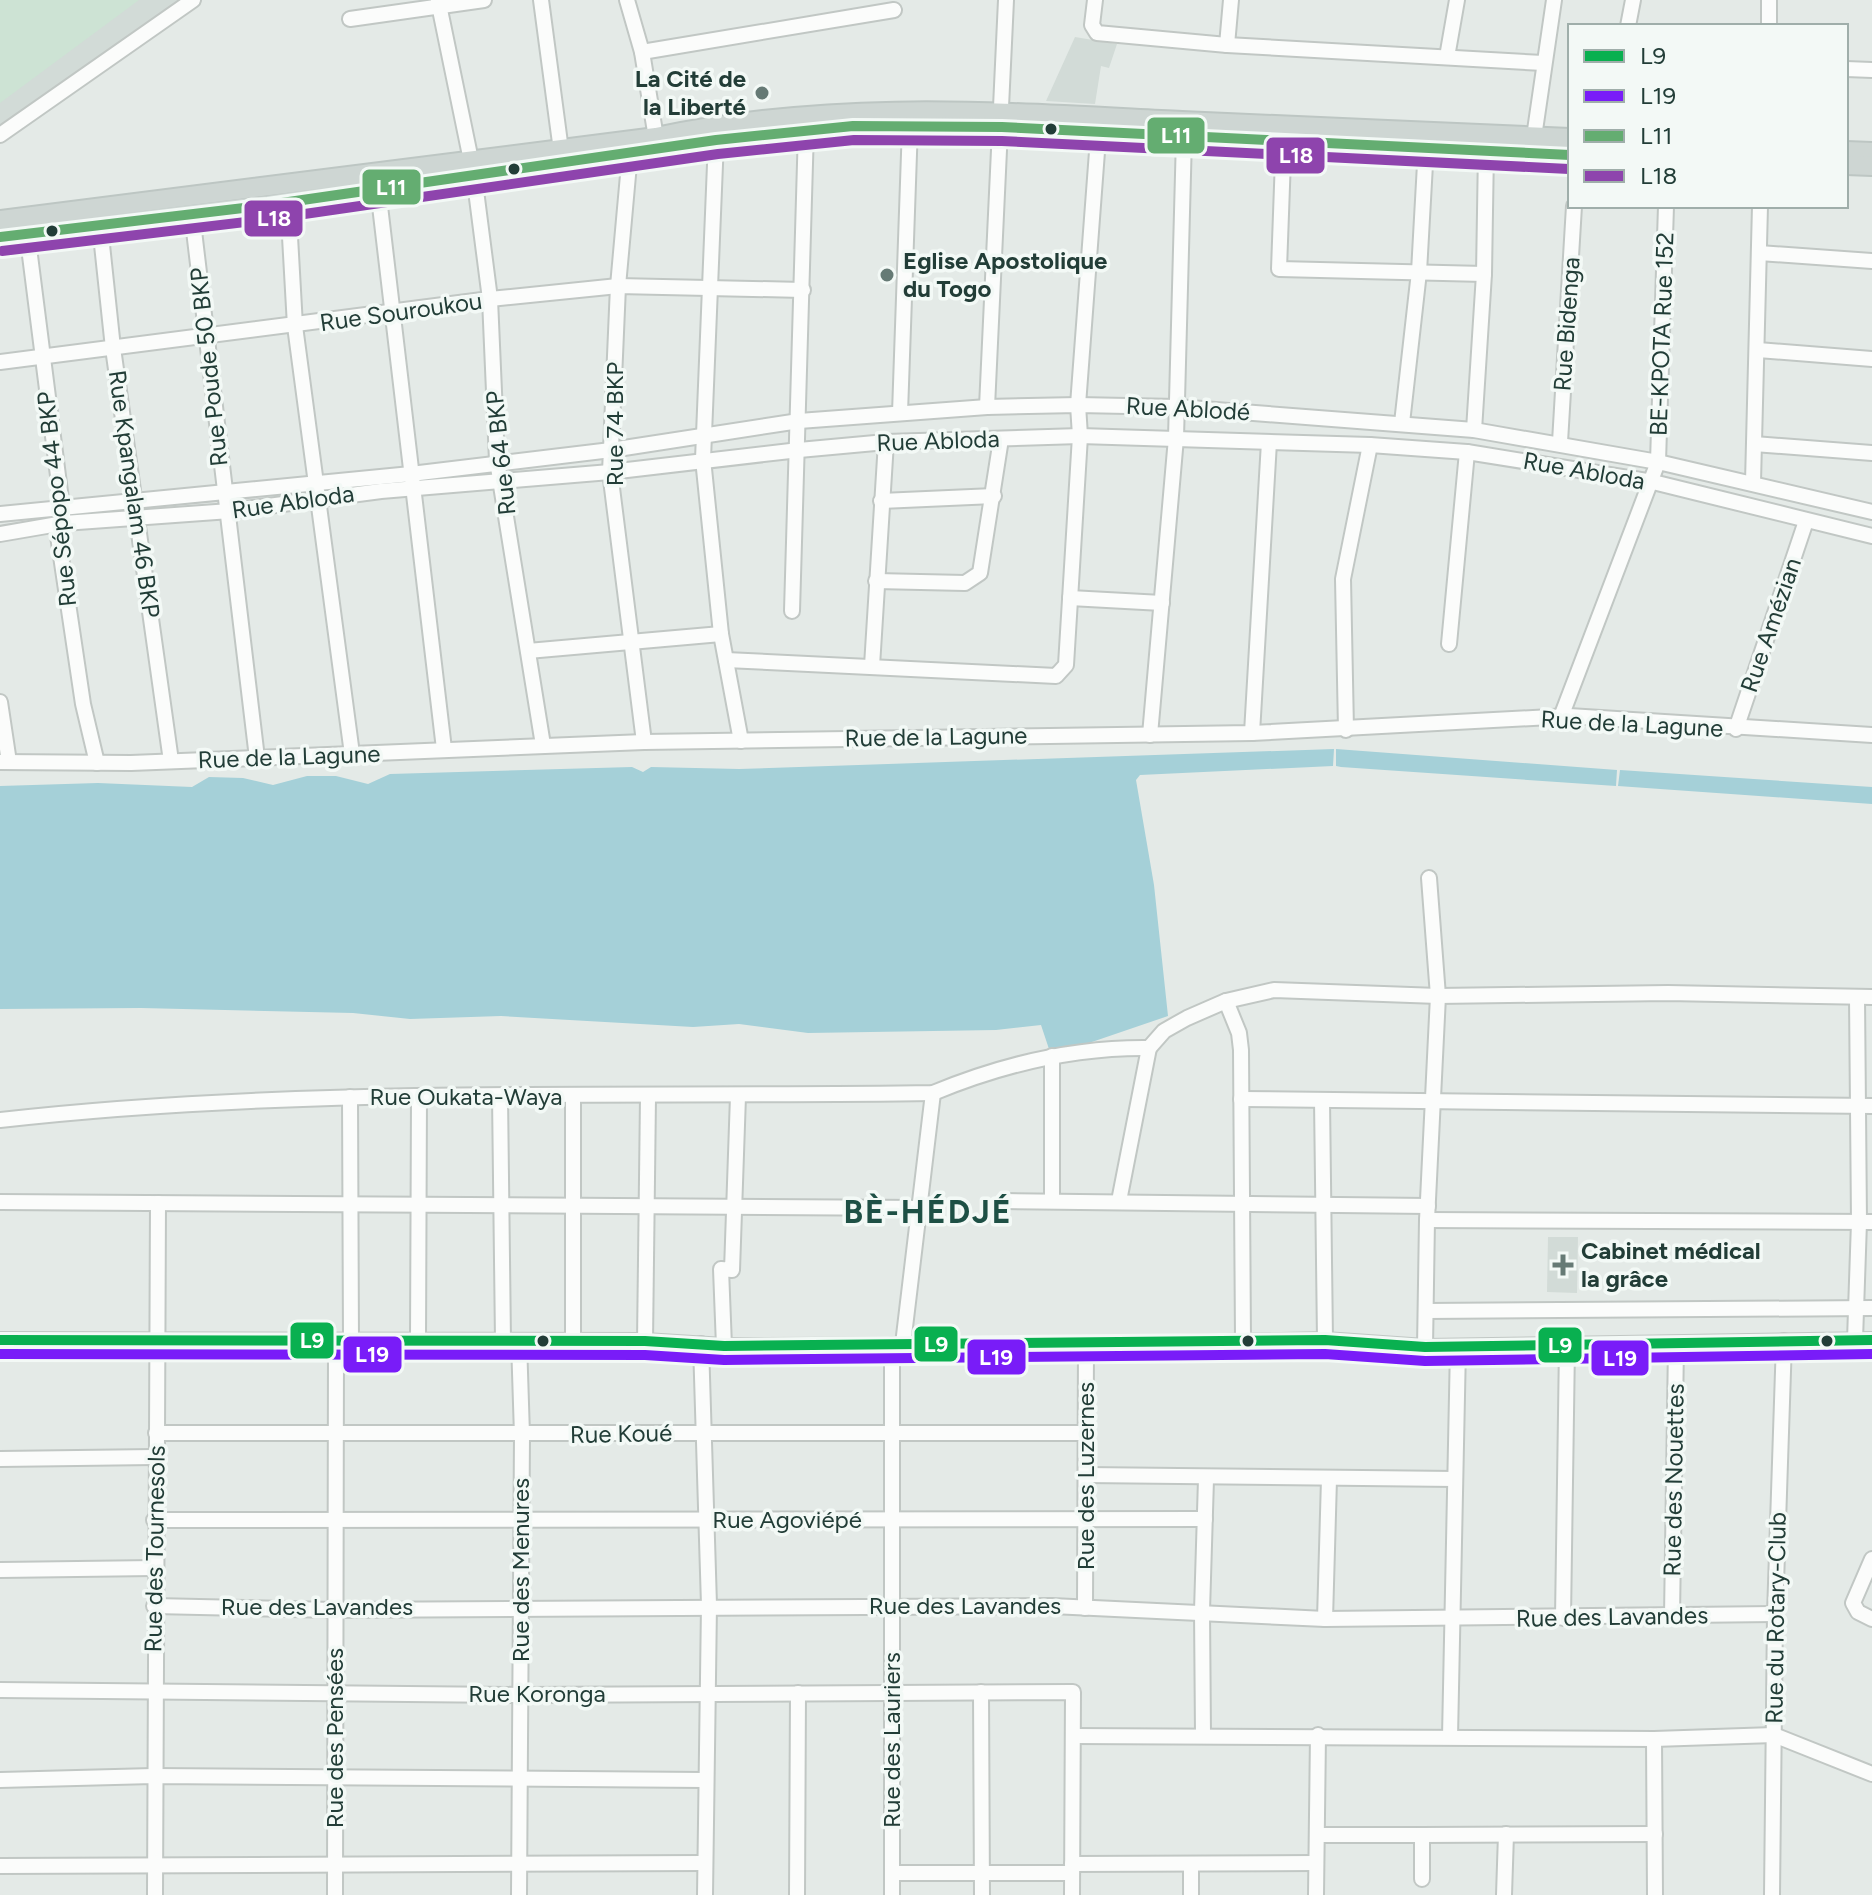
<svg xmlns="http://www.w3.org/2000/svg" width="1872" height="1895" font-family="Figtree,sans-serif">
	<rect width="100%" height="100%" fill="#e4eae7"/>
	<g fill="#d2dbd7">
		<polygon points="0,0 179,0 0,127"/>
		<polygon points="1075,37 1117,44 1109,68 1101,66 1095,104 1046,101"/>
		<polygon points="1548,1237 1578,1237 1577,1293 1547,1292"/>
	</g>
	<polygon fill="#cde3d4" points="0,0 139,0 0,103"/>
	<g fill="#a5d0d8">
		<polygon points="1334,749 1333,766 1140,775 1136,780 1154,885 1168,1016 1086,1044 1049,1049 1041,1025 996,1030 808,1033 739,1024 693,1027 501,1016 410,1019 353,1013 141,1008 0,1009 0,786 98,783 192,787 209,777 243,778 273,785 307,776 336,776 368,784 390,774 632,767 643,772 651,767 739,769"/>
		<polygon points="1336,749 1617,770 1616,786 1341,767 1336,766"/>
		<polygon points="1620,770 1872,787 1872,804 1618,786"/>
	</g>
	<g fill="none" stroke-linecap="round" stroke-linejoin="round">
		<g stroke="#c1c7c4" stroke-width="18">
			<g id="minor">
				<polyline points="438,0 474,175 490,299 497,461 543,745"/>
				<polyline points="541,0 562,158"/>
				<polyline points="627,0 642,52 657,144"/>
				<polyline points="1095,0 1092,25 1097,33 1227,45 1543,63"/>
				<polyline points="1769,0 1769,26"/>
				<polyline points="350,19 484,0"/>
				<polyline points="1628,26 1633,0"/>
				<polyline points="1227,45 1231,0"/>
				<polyline points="642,52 894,10"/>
				<polyline points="1447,57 1457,0"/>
				<polyline points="1846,69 1872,70"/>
				<polyline points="1284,131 1279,269 1484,274"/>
				<polyline points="0,135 193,0"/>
				<polyline points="716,140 703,459 721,634 741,741"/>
				<polyline points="1533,144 1554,0"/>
				<polyline points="630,153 618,286 610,472 644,742"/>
				<polyline points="378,189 444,749"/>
				<polyline points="288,201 295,326 352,754"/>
				<polyline points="192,214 257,758"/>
				<polyline points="100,226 113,348 171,761"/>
				<polyline points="27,232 64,523 58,536 83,704 97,763"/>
				<polyline points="1759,253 1872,261"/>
				<polyline points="1758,350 1872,359"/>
				<polyline points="0,362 490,299 618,286 803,290"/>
				<polyline points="987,407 1006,0"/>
				<polyline points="900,413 910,125"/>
				<polyline points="1402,423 1419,272 1426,146"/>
				<polyline points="1474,430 1484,274 1486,150"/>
				<polyline points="1560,442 1574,206"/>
				<polyline points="1754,444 1872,453"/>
				<polyline points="1753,482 1760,206"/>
				<polyline points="881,501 994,496"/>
				<polyline points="0,514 411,474 611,450 799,421 987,407 1078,405 1177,407 1474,430 1658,462 1872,512"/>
				<polyline points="0,534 64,523 230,511 381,491 610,472 799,450 886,442 1080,436 1370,445 1467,452 1653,482 1872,536"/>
				<polyline points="876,581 965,583 980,573 1001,439"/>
				<polyline points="1070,598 1162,603"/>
				<polyline points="792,611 806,129"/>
				<polyline points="1449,644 1467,452"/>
				<polyline points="528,651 721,634"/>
				<polyline points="726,660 1056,676 1066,665 1080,436 1078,405 1099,125"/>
				<polyline points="872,666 886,442"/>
				<polyline points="0,702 9,762"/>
				<polyline points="1561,717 1658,462 1666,206"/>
				<polyline points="1736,729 1806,521"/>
				<polyline points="1346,730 1343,579 1370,445"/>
				<polyline points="1252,733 1269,442"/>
				<polyline points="1150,735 1176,438 1184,137"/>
				<polyline points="0,762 131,763 644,742 1252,733 1569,716 1872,735"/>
				<polyline points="1226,1001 1239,1033 1241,1050 1243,1340"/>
				<polyline points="500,1096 503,1341"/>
				<polyline points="573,1096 573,1341"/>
				<polyline points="350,1097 351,1342"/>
				<polyline points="1241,1099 1872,1106"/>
				<polyline points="1322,1100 1325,1340"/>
				<path d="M0,1120c309,-35 622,-22 933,-27 70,-29 141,-46 216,-45l15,-17 23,-13 39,-17 48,-11 164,6 230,-3 204,4"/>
				<polyline points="1052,1199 1052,1056"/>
				<polyline points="1004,1201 1428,1206"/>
				<polyline points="1119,1201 1149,1048"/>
				<polyline points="0,1202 922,1208"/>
				<polyline points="1427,1220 1872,1222"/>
				<polyline points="1426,1311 1872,1308"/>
				<polyline points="0,1340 645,1341 724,1346 1086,1345 1325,1340 1425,1347 1872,1340"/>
				<polyline points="1855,1340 1859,1222 1857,997"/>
				<polyline points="418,1341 419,1097"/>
				<polyline points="519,1341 522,1435 519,1895"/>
				<polyline points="645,1341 648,1097"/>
				<polyline points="701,1344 709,1605 705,1895"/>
				<polyline points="903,1344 933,1093"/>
				<polyline points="724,1346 721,1269 732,1270 738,1096"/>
				<polyline points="1425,1347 1427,1220 1438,996 1429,878"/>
				<polyline points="156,1433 1086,1433"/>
				<polyline points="0,1459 154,1457"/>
				<polyline points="1085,1475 1455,1479"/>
				<polyline points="154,1520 1205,1519"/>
				<polyline points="1872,1559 1853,1603 1858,1612 1872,1619"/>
				<polyline points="0,1570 154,1568"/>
				<polyline points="154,1606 335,1610 1052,1606 1325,1619 1775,1614"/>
				<polyline points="1085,1608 1086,1345"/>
				<polyline points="1672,1616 1676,1345"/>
				<polyline points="1563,1618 1567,1346"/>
				<polyline points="1325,1619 1329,1479"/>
				<polyline points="0,1690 521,1695 1073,1692 1072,1895"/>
				<polyline points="981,1692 982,1895"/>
				<polyline points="1203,1735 1202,1611 1206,1479"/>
				<polyline points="1073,1736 1654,1739 1774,1735 1872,1774"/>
				<polyline points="1450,1737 1458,1347"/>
				<polyline points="1654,1739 1655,1895"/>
				<polyline points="0,1780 153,1776 705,1780"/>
				<polyline points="1317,1835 1422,1835 1422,1879"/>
				<polyline points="1422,1835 1655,1834"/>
				<polyline points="1072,1864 1316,1863"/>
				<polyline points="1191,1865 1191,1895"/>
				<polyline points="0,1866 705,1863"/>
				<polyline points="892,1873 1072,1873"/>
				<polyline points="155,1895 158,1203"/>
				<polyline points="335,1895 336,1342"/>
				<polyline points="797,1895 798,1693"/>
				<polyline points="892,1895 892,1345"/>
				<polyline points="1316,1895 1318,1735"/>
				<polyline points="1504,1895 1506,1834"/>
				<polyline points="1772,1895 1775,1614 1784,1341"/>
			</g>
		</g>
		<g stroke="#bdc6c3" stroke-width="22">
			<g id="major">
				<polyline points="1846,151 1872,152"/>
				<polyline points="1846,165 1872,166"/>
				<path d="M0,220l656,-83c183,-38 342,-25 526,-16 129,6 259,11 388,17"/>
				<polyline points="0,237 268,205 716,140 853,126 1002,127 1570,155"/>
			</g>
		</g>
		<use href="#minor" stroke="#fbfcfb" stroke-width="14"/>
		<use href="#major" stroke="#ced6d3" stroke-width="18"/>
		<g stroke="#f3f9f6" stroke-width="16">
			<polyline id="bus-1" points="0,1340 645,1341 724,1346 1325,1340 1425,1347 1872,1340"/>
		</g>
		<g stroke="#f3f9f6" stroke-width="16">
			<polyline id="bus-2" points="0,1354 645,1355 724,1360 1325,1354 1425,1361 1872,1354"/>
		</g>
		<g stroke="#f3f9f6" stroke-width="16">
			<polyline id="bus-3" points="0,237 268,205 716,140 853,126 1002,127 1570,155"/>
		</g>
		<g stroke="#f3f9f6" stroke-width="16">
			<polyline id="bus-4" points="2,251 270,219 718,154 854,140 1002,141 1569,169"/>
		</g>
		<use href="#bus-1" stroke="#09b050" stroke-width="10"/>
		<use href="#bus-2" stroke="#791cf8" stroke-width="10"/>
		<use href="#bus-3" stroke="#64ad71" stroke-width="10"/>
		<use href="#bus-4" stroke="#8e44ad" stroke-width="10"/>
	</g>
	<g fill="#667a75" stroke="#f3f9f6" stroke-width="3">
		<circle cx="762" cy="93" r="8"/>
		<circle cx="887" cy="275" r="8"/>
		<path d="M1559 1253h8v8h8v8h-8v8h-8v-8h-8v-8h8z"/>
	</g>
	<g fill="#223d37" stroke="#f3f9f6" stroke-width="3">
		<circle cx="1051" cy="129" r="7"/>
		<circle cx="514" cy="169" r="7"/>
		<circle cx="52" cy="231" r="7"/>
		<circle cx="543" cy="1341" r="7"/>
		<circle cx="1248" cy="1341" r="7"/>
		<circle cx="1827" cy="1341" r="7"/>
	</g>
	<g text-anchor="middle" stroke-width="7" stroke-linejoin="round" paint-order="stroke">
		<g font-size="24" font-weight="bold" fill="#223d37" stroke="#f3f9f6" text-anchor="start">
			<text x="746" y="87" text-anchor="end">La Cité de<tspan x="746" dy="28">la Liberté</tspan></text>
			<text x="903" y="269">Eglise Apostolique<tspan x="903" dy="28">du Togo</tspan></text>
			<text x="1581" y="1259">Cabinet médical<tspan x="1581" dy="28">la grâce</tspan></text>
		</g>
		<g font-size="24" fill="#223d37" stroke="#f3f9f6">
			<text transform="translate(401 312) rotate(-8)" y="8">Rue Souroukou</text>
			<text transform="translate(1567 324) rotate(-86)" y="8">Rue Bidenga</text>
			<text transform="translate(1662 334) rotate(-88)" y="8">BE-KPOTA Rue 152</text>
			<text transform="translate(209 367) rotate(-96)" y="8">Rue Poude 50 BKP</text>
			<text transform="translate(1188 409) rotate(3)" y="8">Rue Ablodé</text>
			<text transform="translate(615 424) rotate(-90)" y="8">Rue 74 BKP</text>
			<text transform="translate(938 441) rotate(-2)" y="8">Rue Abloda</text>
			<text transform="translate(501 453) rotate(-96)" y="8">Rue 64 BKP</text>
			<text transform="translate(1584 471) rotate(10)" y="8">Rue Abloda</text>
			<text transform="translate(134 494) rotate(82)" y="8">Rue Kpangalam 46 BKP</text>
			<text transform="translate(57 499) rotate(-96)" y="8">Rue Sépopo 44 BKP</text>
			<text transform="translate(293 502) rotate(-8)" y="8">Rue Abloda</text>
			<text transform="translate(1771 625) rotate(-71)" y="8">Rue Amézian</text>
			<text transform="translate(1632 724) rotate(3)" y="8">Rue de la Lagune</text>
			<text transform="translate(936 737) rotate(-1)" y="8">Rue de la Lagune</text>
			<text transform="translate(289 757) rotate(-2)" y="8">Rue de la Lagune</text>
			<text x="466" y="1105">Rue Oukata-Waya</text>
			<text transform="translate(621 1434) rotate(-1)" y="8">Rue Koué</text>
			<text transform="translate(1086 1476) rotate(-90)" y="8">Rue des Luzernes</text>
			<text transform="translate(1674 1480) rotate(-89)" y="8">Rue des Nouettes</text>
			<text x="787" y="1528">Rue Agoviépé</text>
			<text transform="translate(155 1549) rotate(-89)" y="8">Rue des Tournesols</text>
			<text transform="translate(521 1570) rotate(-90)" y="8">Rue des Menures</text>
			<text x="965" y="1614">Rue des Lavandes</text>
			<text x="317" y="1615">Rue des Lavandes</text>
			<text transform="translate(1612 1617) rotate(-1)" y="8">Rue des Lavandes</text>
			<text transform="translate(1776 1618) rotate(-89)" y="8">Rue du Rotary-Club</text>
			<text x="537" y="1702">Rue Koronga</text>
			<text transform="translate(335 1738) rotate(-90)" y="8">Rue des Pensées</text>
			<text transform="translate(892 1740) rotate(-90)" y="8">Rue des Lauriers</text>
		</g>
		<g font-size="32" font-weight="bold" letter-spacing="2" fill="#1e5045" stroke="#f3f9f6">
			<text x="928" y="1223">BÈ-HÉDJÉ</text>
		</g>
	</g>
	<g stroke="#f3f9f6" stroke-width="3">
		<rect x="1146" y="116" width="60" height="39" rx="8" fill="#64ad71"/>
		<rect x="1265" y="136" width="61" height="39" rx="8" fill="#8e44ad"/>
		<rect x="361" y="168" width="61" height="38" rx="8" fill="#64ad71"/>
		<rect x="243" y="199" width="61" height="39" rx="8" fill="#8e44ad"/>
		<rect x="289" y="1321" width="46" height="39" rx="8" fill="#09b050"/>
		<rect x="913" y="1325" width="46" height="38" rx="8" fill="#09b050"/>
		<rect x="1537" y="1326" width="46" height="38" rx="8" fill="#09b050"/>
		<rect x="342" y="1335" width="61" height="39" rx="8" fill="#791cf8"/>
		<rect x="966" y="1338" width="61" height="38" rx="8" fill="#791cf8"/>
		<rect x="1590" y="1339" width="60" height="38" rx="8" fill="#791cf8"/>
	</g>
	<g font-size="22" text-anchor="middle" font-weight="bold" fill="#fff">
		<text x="1176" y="143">L11</text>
		<text x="1296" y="163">L18</text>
		<text x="391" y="195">L11</text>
		<text x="274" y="226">L18</text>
		<text x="312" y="1348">L9</text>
		<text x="936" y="1352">L9</text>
		<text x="1560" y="1353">L9</text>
		<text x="372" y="1362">L19</text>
		<text x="996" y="1365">L19</text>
		<text x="1620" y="1366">L19</text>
	</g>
	<rect x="1568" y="24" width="280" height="184" fill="#f3f9f6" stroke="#9faeaa" stroke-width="2"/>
	<rect x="1584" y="50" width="40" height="12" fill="#09b050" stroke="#9faeaa" stroke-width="2"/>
	<text x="1640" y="64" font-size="24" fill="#223d37">L9</text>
	<rect x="1584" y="90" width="40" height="12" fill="#791cf8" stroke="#9faeaa" stroke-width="2"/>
	<text x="1640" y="104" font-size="24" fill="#223d37">L19</text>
	<rect x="1584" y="130" width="40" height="12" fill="#64ad71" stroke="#9faeaa" stroke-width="2"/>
	<text x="1640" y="144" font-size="24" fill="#223d37">L11</text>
	<rect x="1584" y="170" width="40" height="12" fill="#8e44ad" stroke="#9faeaa" stroke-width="2"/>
	<text x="1640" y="184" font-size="24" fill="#223d37">L18</text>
</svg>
